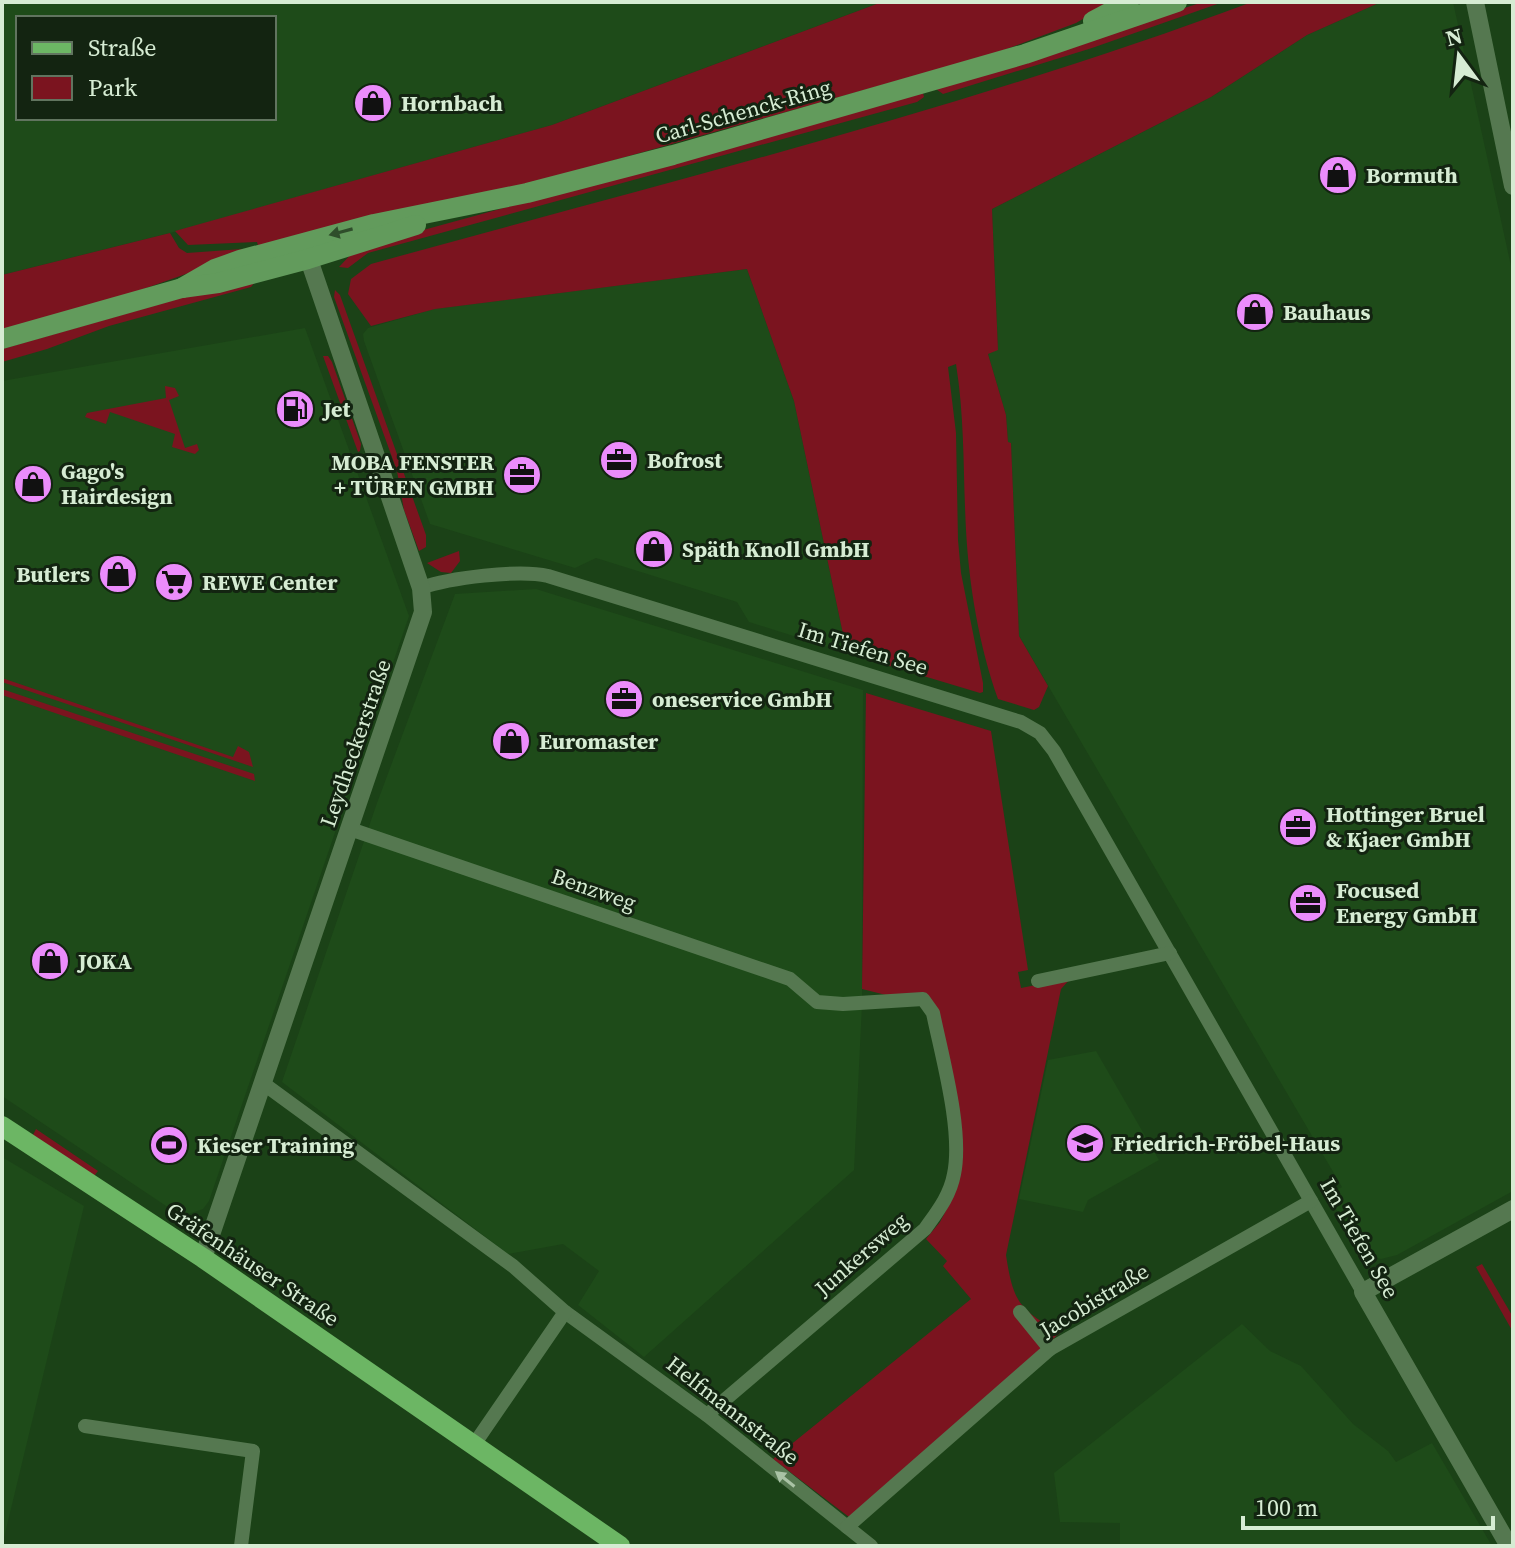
<svg xmlns="http://www.w3.org/2000/svg" width="1515" height="1548" font-family="'Source Serif 4',serif">
	<rect width="100%" height="100%" fill="#1b4217"/>
	<g fill="#1e4b19" fill-rule="evenodd">
		<path d="M2,2h880l-330,123 -382,108 -168,42zM18,18h256v100h-256z"/>
		<polygon points="1381,2 1453,2 1513,275 1513,1191 1397,1255 1381,1259 1369,1256 1356,1244 1328,1195 1342,1187 1019,636 1011,443 1008,443 1006,415 988,354 998,349 992,209 1211,97 1307,35"/>
		<polygon points="747,269 794,401 847,653 749,622 737,602 596,558 575,568 430,524 364,341 363,334 368,328 434,309"/>
		<polygon points="305,328 409,616 209,1201 203,1209 185,1215 175,1212 2,1096 2,381"/>
		<polygon points="536,589 863,690 862,1005 854,1170 644,1357 578,1305 599,1271 563,1244 508,1254 282,1082 377,803 455,594"/>
		<polygon points="1096,1051 1159,1160 1088,1200 1083,1212 1019,1199 1048,1060"/>
		<polygon points="2,1157 84,1206 2,1546"/>
		<polygon points="1242,1324 1270,1351 1301,1366 1353,1424 1388,1451 1396,1462 1432,1443 1492,1546 1120,1546 1120,1523 1060,1522 1054,1473"/>
	</g>
	<g fill="#7b141f">
		<polygon points="882,2 1112,2 1076,23 996,53 540,181 259,249 257,242 188,245 175,231 552,125"/>
		<polygon points="1203,2 1223,2 1092,48 943,94 936,89"/>
		<path d="M1252,2h129l-74,33 -96,62 -219,112 6,141 -10,4 18,61 2,27 3,1 8,193 29,50 -9,21 -5,3 -36,-11c-19,-53 -29,-114 -32,-169 -3,-56 -1,-110 -10,-166l-8,3 8,66 2,107 3,33 22,110v9l-3,1 -133,-40 -53,-252 -47,-132 -312,40 -64,17 -23,-32 3,-15 20,-15c295,-82 594,-155 881,-262z"/>
		<polygon points="923,93 924,97 917,102 368,253 348,268 339,267 355,250 365,246"/>
		<polygon points="170,233 179,248 187,253 242,249 248,252 135,292 2,330 2,275"/>
		<polygon points="244,280 255,282 251,287 109,326 47,349 2,362 2,349"/>
		<polygon points="335,290 340,295 426,535 426,547 419,551 404,510 397,471 334,297"/>
		<polygon points="323,356 328,356 332,362 361,444 360,451 358,452"/>
		<polygon points="165,386 175,388 179,396 169,400 185,448 197,444 199,450 195,454 172,447 175,434 110,412 106,424 85,417 87,413 166,398"/>
		<polygon points="459,551 460,561 451,573 441,572 427,563"/>
		<polygon points="2,678 233,757 238,746 249,752 253,767 2,682"/>
		<polygon points="2,689 254,774 255,781 2,695"/>
		<path d="M866,693l125,38 37,239 -10,2 3,16 50,-10 -10,11 -55,266c7,46 13,56 55,77l-212,185 -76,-58 198,-160 -28,-33 4,-5 -21,-22 14,-17 13,-25 9,-30 -1,-31 -31,-138 -44,-3 -24,-6z"/>
		<polygon points="36,1129 98,1171 94,1176 33,1135"/>
		<polygon points="1482,1264 1513,1317 1513,1332 1476,1267"/>
	</g>
	<g fill="none" stroke-linecap="round" stroke-linejoin="round">
		<g stroke="#557850" stroke-width="14">
			<path d="M421,588c28,-10 98,-19 127,-12l473,146 19,11 14,18 309,541"/>
			<path d="M350,829l440,150 27,23 26,2 80,-5 10,14c9,44 30,118 21,161 -4,22 -17,38 -29,55l-218,186"/>
			<polyline points="1038,981 1170,953"/>
			<polyline points="264,1084 513,1266 565,1312 707,1415 871,1546"/>
			<polyline points="1020,1312 1050,1349"/>
			<polyline points="85,1426 253,1451 241,1546"/>
			<polyline points="473,1446 565,1312"/>
			<polyline points="847,1527 1050,1349 1311,1201"/>
		</g>
		<g stroke="#557850" stroke-width="18">
			<polyline points="1475,2 1513,186"/>
			<polyline points="203,1258 423,612 421,588 304,245"/>
			<polyline points="1509,1546 1363,1292 1513,1209"/>
		</g>
		<g stroke="#629b5c" stroke-width="20">
			<polyline points="1093,21 1129,2"/>
			<polyline points="182,288 215,269 240,260 374,224 527,193 673,155 1025,54 1177,2"/>
			<polyline points="2,339 182,288 218,283 308,259 416,225"/>
		</g>
		<polyline stroke="#6cb664" stroke-width="20" points="2,1126 203,1258 620,1546"/>
	</g>
	<defs><path id="oneway-solid" d="M-6-.8H1V-3.2L6.5 0L1 3.2V.8H-6Z" transform="scale(2)"/></defs>
	<use fill="#2f4e2b" href="#oneway-solid" transform="translate(341 232) rotate(165)"/>
	<use fill="#a9c3a5" href="#oneway-solid" transform="translate(785 1479) rotate(-142)"/>
	<defs>
		<g id="shop-disc" transform="scale(2)"><circle r="9.5" fill="#eb8cfb" stroke="#132411"/><path d="M-5-2.5h2.3a2.7 3.5 0 0 1 5.4 0H5L5.5 6h-11ZM-1.5-2.5h3a1.5 2.3 0 0 0-3 0Z" fill="#111"/></g>
		<g id="fuel-disc" transform="scale(2)"><circle r="9.5" fill="#eb8cfb" stroke="#132411"/><path d="M-5.5-6h7V0h2V4h1.3V-2.5L3-4.5l.8-.8L6-3V5H2.5V1h-1V6h-7ZM-4.2-4.7v3.2H.2V-4.7Z" fill="#111"/></g>
		<g id="office-disc" transform="scale(2)"><circle r="9.5" fill="#eb8cfb" stroke="#132411"/><path d="M-6-3h4V-5.5h4V-3h4V5H-6ZM-1-4.5V-3h2v-1.5ZM-6 0V1H6V0Z" fill="#111"/></g>
		<g id="supermarket-disc" transform="scale(2)"><circle r="9.5" fill="#eb8cfb" stroke="#132411"/><path d="M-6-5.5h2.5l.6 2H6L4.5 2H-2.5L-4.4-4H-6ZM-1.5 3.2a1.3 1.3 0 1 0 .1 0ZM3 3.2a1.3 1.3 0 1 0 .1 0Z" fill="#111"/></g>
		<g id="school-disc" transform="scale(2)"><circle r="9.5" fill="#eb8cfb" stroke="#132411"/><path d="M0-5L7-2L0 1L-7-2ZM-4 1L0 2.5L4 1V4Q0 6-4 4Z" fill="#111"/></g>
		<g id="stadium-disc" transform="scale(2)"><circle r="9.5" fill="#eb8cfb" stroke="#132411"/><path d="M0-5a6.5 5 0 1 0 0 10a6.5 5 0 1 0 0-10ZM-3.5-1.8h7v3.6h-7Z" fill="#111"/></g>
	</defs>
	<g fill-rule="evenodd">
		<use href="#shop-disc" x="373" y="103"/>
		<use href="#shop-disc" x="1338" y="175"/>
		<use href="#shop-disc" x="1255" y="312"/>
		<use href="#fuel-disc" x="295" y="409"/>
		<use href="#office-disc" x="619" y="460"/>
		<use href="#office-disc" x="522" y="475"/>
		<use href="#shop-disc" x="33" y="484"/>
		<use href="#shop-disc" x="654" y="549"/>
		<use href="#shop-disc" x="118" y="574"/>
		<use href="#supermarket-disc" x="174" y="582"/>
		<use href="#office-disc" x="624" y="699"/>
		<use href="#shop-disc" x="511" y="741"/>
		<use href="#office-disc" x="1298" y="827"/>
		<use href="#office-disc" x="1308" y="903"/>
		<use href="#shop-disc" x="50" y="961"/>
		<use href="#school-disc" x="1085" y="1143"/>
		<use href="#stadium-disc" x="169" y="1145"/>
	</g>
	<g text-anchor="middle" stroke-width="6" stroke-linejoin="round" paint-order="stroke">
		<g font-size="22" font-weight="bold" fill="#d6ecd3" stroke="#132411" text-anchor="start">
			<text x="401" y="111">Hornbach</text>
			<text x="1366" y="183">Bormuth</text>
			<text x="1283" y="320">Bauhaus</text>
			<text x="323" y="417">Jet</text>
			<text x="647" y="468">Bofrost</text>
			<text x="494" y="470" text-anchor="end">MOBA FENSTER<tspan x="494" dy="25">+ TÜREN GMBH</tspan></text>
			<text x="61" y="479">Gago's<tspan x="61" dy="25">Hairdesign</tspan></text>
			<text x="682" y="557">Späth Knoll GmbH</text>
			<text x="90" y="582" text-anchor="end">Butlers</text>
			<text x="202" y="590">REWE Center</text>
			<text x="652" y="707">oneservice GmbH</text>
			<text x="539" y="749">Euromaster</text>
			<text x="1326" y="822">Hottinger Bruel<tspan x="1326" dy="25">&amp; Kjaer GmbH</tspan></text>
			<text x="1336" y="898">Focused<tspan x="1336" dy="25">Energy GmbH</tspan></text>
			<text x="78" y="969">JOKA</text>
			<text x="1113" y="1151">Friedrich-Fröbel-Haus</text>
			<text x="197" y="1153">Kieser Training</text>
		</g>
		<g font-size="22" fill="#d6ecd3" stroke="#132411">
			<text transform="translate(743 111) rotate(-16)" y="8">Carl-Schenck-Ring</text>
			<text transform="translate(863 648) rotate(17)" y="8">Im Tiefen See</text>
			<text transform="translate(355 743) rotate(-71)" y="8">Leydheckerstraße</text>
			<text transform="translate(594 889) rotate(19)" y="8">Benzweg</text>
			<text transform="translate(1360 1238) rotate(60)" y="8">Im Tiefen See</text>
			<text transform="translate(861 1254) rotate(-41)" y="8">Junkersweg</text>
			<text transform="translate(253 1264) rotate(34)" y="8">Gräfenhäuser Straße</text>
			<text transform="translate(1094 1300) rotate(-31)" y="8">Jacobistraße</text>
			<text transform="translate(733 1410) rotate(38)" y="8">Helfmannstraße</text>
		</g>
	</g>
	<rect width="1515" height="1548" fill="none" stroke="#d6ecd3" stroke-width="8"/>
	<rect x="16" y="16" width="260" height="104" fill="#132411" stroke="#61745f" stroke-width="2"/>
	<rect x="32" y="42" width="40" height="12" fill="#6cb664" stroke="#61745f" stroke-width="2"/>
	<text x="88" y="56" font-size="24" fill="#d6ecd3">Straße</text>
	<rect x="32" y="76" width="40" height="24" fill="#7b141f" stroke="#61745f" stroke-width="2"/>
	<text x="88" y="96" font-size="24" fill="#d6ecd3">Park</text>
	<g transform="translate(1459 56) rotate(345)" stroke="#132411" stroke-width="6" paint-order="stroke">
	<path d="M0-6L14 30L0 20L-14 30Z" fill="#d6ecd3"/>
	<text y="-12" font-size="22" font-weight="bold" text-anchor="middle" fill="#d6ecd3">N</text>
	</g>
	<path d="M1243 1516v12h250v-12" fill="none" stroke="#d6ecd3" stroke-width="4"/>
	<text x="1255" y="1516" font-size="24" fill="#d6ecd3" stroke="#132411" stroke-width="6" paint-order="stroke">100 m</text>
</svg>
